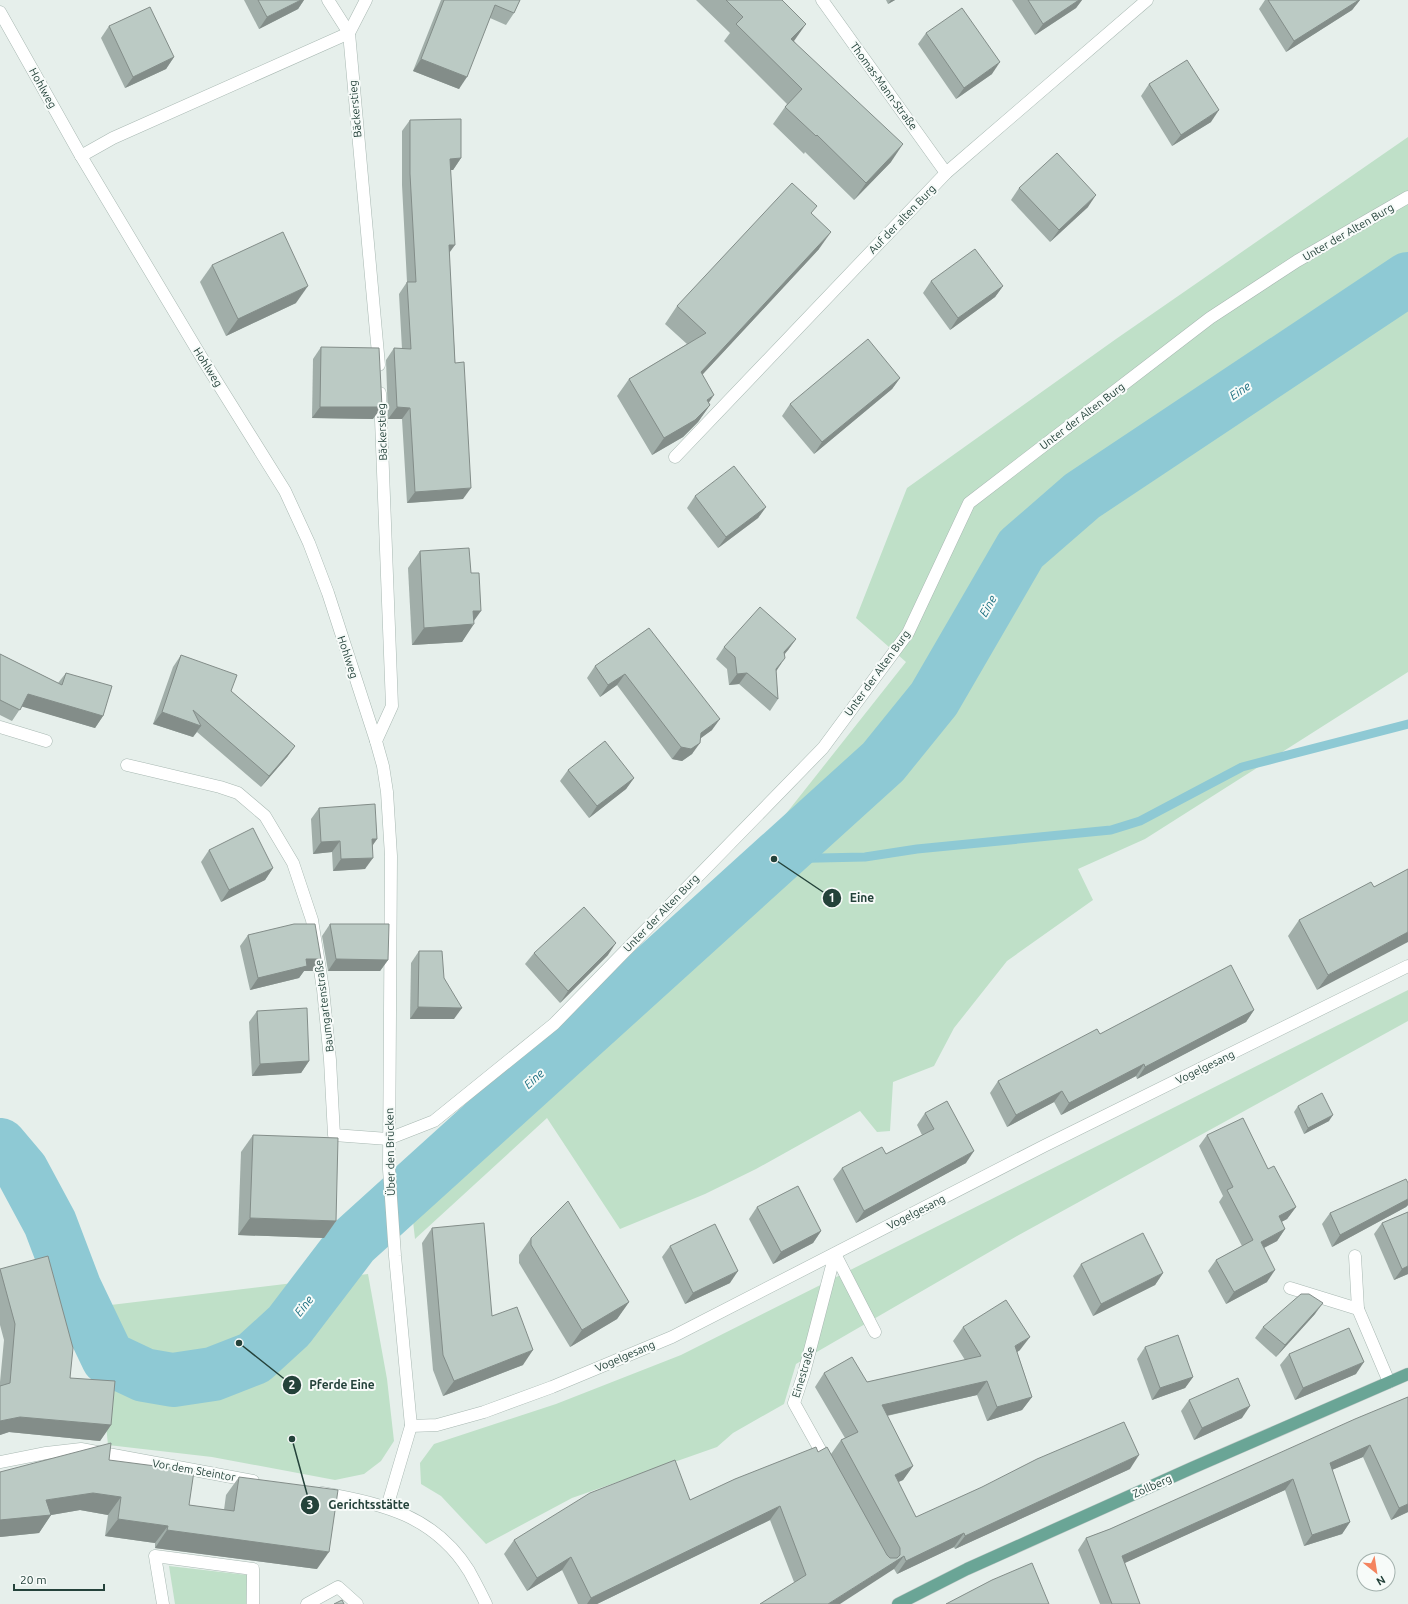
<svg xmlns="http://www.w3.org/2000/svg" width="1408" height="1604" font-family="Ubuntu,sans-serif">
	<rect width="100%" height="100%" fill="#e6efeb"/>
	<g fill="#bfe0c8">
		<polygon points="1408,137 1408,672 1145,839 1078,869 1093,900 1007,961 954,1028 934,1066 893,1082 890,1131 877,1132 860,1111 756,1169 705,1194 620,1229 547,1118 415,1239 407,1167 570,1030 781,820 906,662 856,618 907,488 1116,339"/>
		<polygon points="1408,990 1408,1021 1017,1236 796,1364 784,1404 733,1433 717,1447 572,1498 486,1544 441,1496 421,1484 420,1463 434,1444 556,1404 681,1355"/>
		<polygon points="368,1274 387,1379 394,1441 381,1461 364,1474 335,1480 212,1457 108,1445 94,1307"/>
		<polygon points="169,1566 247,1575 246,1604 175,1604"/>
	</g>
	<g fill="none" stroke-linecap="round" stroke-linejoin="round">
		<polyline stroke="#8ec9d4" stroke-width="9" points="774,859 865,857 917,849 1111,830 1140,821 1242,767 1408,724"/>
		<polyline stroke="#8ec9d4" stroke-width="54" points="0,1145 22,1171 50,1223 75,1289 108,1358 144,1375 173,1380 213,1374 254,1358 289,1326 353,1242 883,762 934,699 1021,549 1082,496 1408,279"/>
		<g stroke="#a8b8b2" stroke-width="13">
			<g id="lane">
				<polyline points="835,1254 875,1332"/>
				<polyline points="1355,1256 1358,1309"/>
				<polyline points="1290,1288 1358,1309 1389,1382"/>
			</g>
		</g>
		<g stroke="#a8b8b2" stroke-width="13">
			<g id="street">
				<polyline points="328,0 349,33"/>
				<polyline points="366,0 349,33 379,365"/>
				<polyline points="822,0 946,173"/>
				<polyline points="0,12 81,156 202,358 285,491 309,543 328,593 376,741"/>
				<polyline points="81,156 113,138 349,33"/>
				<polyline points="380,393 392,706 376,741 383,766 387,792 391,856 389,1169 395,1256 411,1426 387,1507"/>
				<polyline points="675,457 946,173 1147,0"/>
				<polyline points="0,727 46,741"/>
				<polyline points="127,765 220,787 238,793 265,816 293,863 312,920 323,989 330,1060 334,1135 388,1139 434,1121 554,1024 823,748 908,633 969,503 1210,318 1297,261 1408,197"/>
				<polyline points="411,1426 437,1425 484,1412 552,1387 672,1337 1044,1146 1408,966"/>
				<polyline points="0,1462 46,1453 81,1449 253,1481"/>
				<polyline points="828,1464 794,1403 804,1373 835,1254"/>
				<path d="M322,1493c60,10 113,23 147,78 6,11 12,22 17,33"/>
				<polyline points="163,1604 155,1556 253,1569 253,1604"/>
				<polyline points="307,1604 338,1587 357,1604"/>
			</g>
		</g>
		<g stroke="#c2cac8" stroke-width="13">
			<polyline id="primary" points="898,1604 967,1569 1192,1468 1408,1374"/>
		</g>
		<use href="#lane" stroke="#fff" stroke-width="12"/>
		<use href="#street" stroke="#fff" stroke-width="12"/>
		<use href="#primary" stroke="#6aa596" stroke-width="12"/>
	</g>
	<g fill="#a1aea9">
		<polygon points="244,0 304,0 298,9 259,29"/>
		<polygon points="441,0 520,0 514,13 506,25 490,18 459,89 413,71"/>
		<polygon points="696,0 782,0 794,41 891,162 854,200 805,152 804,154 773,124 785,107 787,104 724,41 730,33"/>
		<polygon points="886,0 895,0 888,4"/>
		<polygon points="1012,0 1082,0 1076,8 1035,35"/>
		<polygon points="1265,0 1360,0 1352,10 1286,52 1259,9"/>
		<polygon points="109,26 174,57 166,69 125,88 101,38"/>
		<polygon points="926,33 992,74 956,99 918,44"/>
		<polygon points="1149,84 1211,122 1172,146 1141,96"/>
		<polygon points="410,120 461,158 453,170 451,170 449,253 463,499 407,503 402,419 388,419 386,360 394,348 402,349 399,294 407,282 402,185 402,131"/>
		<polygon points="1019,188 1088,207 1050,242 1011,200"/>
		<polygon points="812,214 819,249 702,375 709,403 710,405 698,422 683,437 652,455 617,396 629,379 687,344 665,324 677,306"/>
		<polygon points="212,265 296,303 226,336 200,282"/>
		<polygon points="931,281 1003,286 995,297 950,330 923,293"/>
		<polygon points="321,347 373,419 312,418 313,359"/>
		<polygon points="900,378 892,389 814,454 782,416 790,404"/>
		<polygon points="695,496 766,507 758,518 718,548 687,508"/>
		<polygon points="420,551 471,573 473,622 462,642 412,645 408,568"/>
		<polygon points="649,628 712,730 700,738 692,754 682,761 672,759 617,685 600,697 587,678 595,666"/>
		<polygon points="796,639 785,654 776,671 778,699 770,711 739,684 729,685 727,669 716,659 724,647"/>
		<polygon points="0,654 58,683 66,673 103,716 95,728 22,706 12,721 0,715"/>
		<polygon points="181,655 231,691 295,746 287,757 261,787 197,732 193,737 153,724 173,667"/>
		<polygon points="568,770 634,778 626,789 589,818 560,781"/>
		<polygon points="319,808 377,839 373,845 365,869 333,871 332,852 313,854 311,819"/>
		<polygon points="209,850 273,868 265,880 221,902 201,862"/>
		<polygon points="1408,869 1317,990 1288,936 1299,920 1374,887"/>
		<polygon points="330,924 388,960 380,971 328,971 322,936"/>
		<polygon points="248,935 313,971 304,971 299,978 250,990 240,946"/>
		<polygon points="419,951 444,978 454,1019 410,1019 411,963"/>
		<polygon points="534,953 608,955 560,1003 525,964"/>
		<polygon points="1254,1010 1246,1022 1137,1079 1136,1076 1061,1115 1054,1102 1007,1127 990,1093 998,1081 1100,1034"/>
		<polygon points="257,1011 309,1061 301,1073 252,1076 249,1022"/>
		<polygon points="1298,1106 1329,1121 1304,1134 1294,1112"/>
		<polygon points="925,1113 966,1163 856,1223 833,1179 842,1168 886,1154 922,1135 917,1125"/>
		<polygon points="253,1135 336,1221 324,1238 238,1235 241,1152"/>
		<polygon points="1207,1135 1268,1169 1296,1207 1287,1219 1281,1222 1285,1229 1277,1241 1264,1248 1267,1282 1226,1304 1208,1271 1216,1260 1242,1246 1219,1202 1223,1196 1199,1146"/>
		<polygon points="1408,1183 1408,1205 1406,1207 1332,1247 1322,1224 1330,1213"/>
		<polygon points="757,1207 821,1231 813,1243 773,1264 749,1219"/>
		<polygon points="1408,1212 1408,1274 1394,1280 1374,1234 1382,1223"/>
		<polygon points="432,1228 492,1316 523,1365 443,1396 433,1370 422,1243"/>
		<polygon points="531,1238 629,1302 617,1319 570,1347 519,1263 519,1255"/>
		<polygon points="670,1246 730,1283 685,1304 662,1257"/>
		<polygon points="1081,1264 1163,1273 1155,1285 1093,1316 1073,1276"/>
		<polygon points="0,1269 70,1378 111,1425 100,1441 9,1432 0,1435 0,1382 4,1340 0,1325"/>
		<polygon points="1315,1314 1276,1357 1255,1338 1263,1327"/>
		<polygon points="963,1327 1020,1350 1017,1352 1032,1397 1022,1410 987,1421 977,1395 887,1416 913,1466 903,1480 898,1482 916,1517 1130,1469 955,1549 954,1547 897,1574 894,1569 794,1582 770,1520 597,1604 578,1604 562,1570 527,1591 504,1554 514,1540 690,1500 818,1452 831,1454 841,1440 845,1438 815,1387 824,1373 867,1382 965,1360 953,1341"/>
		<polygon points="1145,1347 1193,1377 1185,1388 1152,1400 1137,1359"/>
		<polygon points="1289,1354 1356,1374 1295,1400 1280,1365"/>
		<polygon points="1408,1397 1408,1512 1391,1520 1363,1457 1332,1470 1350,1522 1342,1534 1304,1546 1285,1490 1124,1563 1140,1604 1100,1604 1078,1550 1086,1538 1110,1529"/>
		<polygon points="1189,1400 1242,1418 1194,1440 1181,1411"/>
		<polygon points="109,1460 189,1505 224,1510 226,1495 239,1477 317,1569 155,1548 155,1543 105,1536 108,1515 80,1510 51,1515 39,1533 0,1537"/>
	</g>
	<g fill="#838d89">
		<polygon points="301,0 304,0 298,9 259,29 267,17"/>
		<polygon points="891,0 895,0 888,4"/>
		<polygon points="1079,0 1082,0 1076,8 1035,35 1043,24"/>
		<polygon points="1359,0 1360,0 1352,10 1286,52 1294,41"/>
		<polygon points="806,24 794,41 779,56 791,39"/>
		<polygon points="174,57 166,69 125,88 133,77"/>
		<polygon points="421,59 467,77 459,89 413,71"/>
		<polygon points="1000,62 992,74 956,99 964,88"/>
		<polygon points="1219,110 1211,122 1172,146 1181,135"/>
		<polygon points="903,144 891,162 854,200 866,183"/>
		<polygon points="461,158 453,170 442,170 450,159"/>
		<polygon points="1096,195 1088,207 1050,242 1059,230"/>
		<polygon points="831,232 819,249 689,389 701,372"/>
		<polygon points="449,245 455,245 447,256"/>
		<polygon points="308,286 296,303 226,336 238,319"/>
		<polygon points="1003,286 995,297 950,330 958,318"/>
		<polygon points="900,378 892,389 814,454 822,442"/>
		<polygon points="714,395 702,413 707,400"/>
		<polygon points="710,405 698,422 683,437 652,455 664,438"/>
		<polygon points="320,407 382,407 373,419 312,418"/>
		<polygon points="397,407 410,408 402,419 388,419"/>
		<polygon points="471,488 463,499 407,503 415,492"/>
		<polygon points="766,507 758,518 718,548 726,537"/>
		<polygon points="473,611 481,611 471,625 474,624 462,642 412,645 424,628"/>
		<polygon points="796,639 788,650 776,663 784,652"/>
		<polygon points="785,658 777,670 768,680 776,669"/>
		<polygon points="747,673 739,684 729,685 737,674"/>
		<polygon points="625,674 617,685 600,697 608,685"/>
		<polygon points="28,694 103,716 95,728 20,706"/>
		<polygon points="162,712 201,726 193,737 153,724"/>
		<polygon points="720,719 712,730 693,744 701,733"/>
		<polygon points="700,743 692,754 682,761 672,759 681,747"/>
		<polygon points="295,746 287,757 261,787 269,776"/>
		<polygon points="634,778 626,789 589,818 597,806"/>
		<polygon points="372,839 377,839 369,850"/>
		<polygon points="340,841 332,852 313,854 321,842"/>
		<polygon points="373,858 365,869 333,871 341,859"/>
		<polygon points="273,868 265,880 221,902 229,890"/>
		<polygon points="1408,932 1408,942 1317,990 1328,975"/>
		<polygon points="616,943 608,955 560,1003 568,991"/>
		<polygon points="306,959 321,959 313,971 304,971 299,978 250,990 258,978"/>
		<polygon points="336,959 388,960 380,971 328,971"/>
		<polygon points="418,1007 462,1008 454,1019 410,1019"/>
		<polygon points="1254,1010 1246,1022 1137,1079 1145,1067"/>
		<polygon points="309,1061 301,1073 252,1076 260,1064"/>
		<polygon points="1144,1064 1136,1076 1061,1115 1069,1103"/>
		<polygon points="1062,1091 1054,1102 1007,1127 1016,1115"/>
		<polygon points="1333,1115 1329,1121 1304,1134 1308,1128"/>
		<polygon points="974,1151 966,1163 856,1223 864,1211"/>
		<polygon points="1408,1199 1408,1205 1406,1207 1332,1247 1340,1235"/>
		<polygon points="1296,1207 1287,1219 1270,1228 1279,1216"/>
		<polygon points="250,1218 336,1221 324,1238 238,1235"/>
		<polygon points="1285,1229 1277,1241 1252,1254 1261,1242"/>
		<polygon points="821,1231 813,1243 773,1264 781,1252"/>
		<polygon points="1408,1266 1408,1274 1394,1280 1402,1269"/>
		<polygon points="1275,1270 1267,1282 1226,1304 1234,1292"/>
		<polygon points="738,1271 730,1283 685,1304 693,1293"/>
		<polygon points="1163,1273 1155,1285 1093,1316 1101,1304"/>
		<polygon points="629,1302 617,1319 570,1347 582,1330"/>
		<polygon points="1323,1303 1315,1314 1276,1357 1285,1345"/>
		<polygon points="1030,1337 1020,1350 1005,1360 1015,1346"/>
		<polygon points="533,1350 523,1365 443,1396 454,1381"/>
		<polygon points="1364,1362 1356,1374 1295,1400 1303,1388"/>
		<polygon points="1193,1377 1185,1388 1152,1400 1160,1388"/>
		<polygon points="987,1381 977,1395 872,1419 882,1405"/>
		<polygon points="1032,1397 1022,1410 987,1421 997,1407"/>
		<polygon points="1250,1406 1242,1418 1194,1440 1202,1428"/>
		<polygon points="20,1417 111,1425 100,1441 9,1432 0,1435 0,1421"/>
		<polygon points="1370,1445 1363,1457 1322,1474 1330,1463"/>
		<polygon points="1139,1455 1130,1469 955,1549 965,1536"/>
		<polygon points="913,1466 903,1480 885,1488 895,1475"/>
		<polygon points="1293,1479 1285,1490 1114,1568 1122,1556"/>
		<polygon points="93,1493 121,1497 108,1515 80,1510 51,1515 39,1533 0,1537 0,1520 46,1500"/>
		<polygon points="1408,1504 1408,1512 1391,1520 1399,1508"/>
		<polygon points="780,1506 770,1520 597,1604 587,1604 591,1598"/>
		<polygon points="118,1519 168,1526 155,1543 105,1536"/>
		<polygon points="1350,1522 1342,1534 1304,1546 1312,1535"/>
		<polygon points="167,1530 329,1552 317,1569 155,1548"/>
		<polygon points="964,1533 954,1547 897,1574 906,1561"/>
		<polygon points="904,1556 894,1569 840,1604 828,1604"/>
		<polygon points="571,1557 562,1570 527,1591 537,1578"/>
	</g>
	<g fill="#bbcac4" stroke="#838d89">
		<polygon points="258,0 301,0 267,17"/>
		<polygon points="444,0 520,0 514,13 495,5 467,77 421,59"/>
		<polygon points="726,0 782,0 806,24 791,39 903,144 866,183 817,135 816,136 785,107 802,89 736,24 743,17"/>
		<polygon points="1028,0 1079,0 1043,24"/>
		<polygon points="1268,0 1359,0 1294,41"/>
		<polygon points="150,7 174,57 133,77 109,26"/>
		<polygon points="962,8 1000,62 964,88 926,33"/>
		<polygon points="1187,60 1219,110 1181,135 1149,84"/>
		<polygon points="461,119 461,158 450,159 455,245 449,245 455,363 464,362 471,488 415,492 410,408 397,407 394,348 411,349 407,282 416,282 410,174 410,120"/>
		<polygon points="1057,153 1096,195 1059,230 1019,188"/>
		<polygon points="792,183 817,206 811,213 831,232 701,372 714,395 707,400 710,405 695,420 664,438 629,379 706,333 677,306"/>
		<polygon points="283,232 308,286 238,319 212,265"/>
		<polygon points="975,249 1003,286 958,318 931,281"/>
		<polygon points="868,339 900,378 822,442 790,404"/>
		<polygon points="321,347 379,348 382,407 320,407"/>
		<polygon points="734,466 766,507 726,537 695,496"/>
		<polygon points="469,548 471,573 479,573 481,611 473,611 474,624 424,628 420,551"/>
		<polygon points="760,607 796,639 784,652 785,658 776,669 778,699 747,673 737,674 735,657 724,647"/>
		<polygon points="649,628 720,719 701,733 700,743 691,749 681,747 625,674 608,685 595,666"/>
		<polygon points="0,654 62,685 66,673 112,686 103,716 28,694 20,710 0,700"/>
		<polygon points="181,655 237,675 231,691 295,746 269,776 193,710 201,726 162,712"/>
		<polygon points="605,741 634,778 597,806 568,770"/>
		<polygon points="375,804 377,839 372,839 373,858 341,859 340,841 321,842 319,808"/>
		<polygon points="253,828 273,868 229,890 209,850"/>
		<polygon points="1408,869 1408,932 1328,975 1299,920 1371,882 1374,887"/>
		<polygon points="584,907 616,943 568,991 534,953"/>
		<polygon points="294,924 315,924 321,959 306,959 307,966 258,978 248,935"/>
		<polygon points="330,924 389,924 388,960 336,959"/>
		<polygon points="419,951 442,951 444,978 462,1008 418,1007"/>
		<polygon points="1231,965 1254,1010 1145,1067 1144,1064 1069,1103 1062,1091 1016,1115 998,1081 1097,1029 1100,1034"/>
		<polygon points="307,1008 309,1061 260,1064 257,1011"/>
		<polygon points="1322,1093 1333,1115 1308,1128 1298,1106"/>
		<polygon points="947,1101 974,1151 864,1211 842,1168 882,1147 886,1154 934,1129 925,1113"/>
		<polygon points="1243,1118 1268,1169 1274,1166 1296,1207 1279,1216 1285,1229 1261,1242 1275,1270 1234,1292 1216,1260 1253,1240 1227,1190 1233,1187 1207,1135"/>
		<polygon points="253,1135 338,1138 336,1221 250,1218"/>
		<polygon points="1406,1179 1408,1183 1408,1199 1340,1235 1330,1213"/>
		<polygon points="798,1186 821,1231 781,1252 757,1207"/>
		<polygon points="568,1201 629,1302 582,1330 531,1245 531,1238"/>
		<polygon points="1408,1212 1408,1266 1402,1269 1382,1223"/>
		<polygon points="484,1223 492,1316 517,1307 533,1350 454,1381 443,1355 432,1228"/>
		<polygon points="715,1224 738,1271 693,1293 670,1246"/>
		<polygon points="1143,1233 1163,1273 1101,1304 1081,1264"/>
		<polygon points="48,1256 73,1348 70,1378 115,1381 111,1425 20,1417 0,1421 0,1386 10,1383 15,1324 0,1269"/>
		<polygon points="1301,1294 1309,1294 1323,1303 1285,1345 1263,1327"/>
		<polygon points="1006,1300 1030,1337 1015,1346 1032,1397 997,1407 987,1381 882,1405 913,1466 895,1475 916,1517 982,1487 1037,1459 1124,1422 1139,1455 965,1536 964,1533 906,1561 904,1556 828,1604 760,1604 806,1575 780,1506 591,1598 571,1557 537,1578 514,1540 590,1493 675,1460 690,1500 735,1479 816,1447 818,1452 827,1447 887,1555 890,1558 897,1558 900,1555 900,1548 841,1440 858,1432 824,1373 852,1357 867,1382 981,1356 963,1327"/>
		<polygon points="1349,1328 1364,1362 1303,1388 1289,1354"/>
		<polygon points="1178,1335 1193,1377 1160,1388 1145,1347"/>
		<polygon points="1238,1378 1250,1406 1202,1428 1189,1400"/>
		<polygon points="1408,1397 1408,1504 1399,1508 1370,1445 1330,1463 1350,1522 1312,1535 1293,1479 1122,1556 1140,1604 1112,1604 1086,1538 1110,1529 1355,1419"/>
		<polygon points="111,1443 109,1460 194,1471 189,1505 234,1511 239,1477 338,1490 329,1552 167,1530 168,1526 118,1519 121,1497 93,1493 46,1500 51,1515 0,1520 0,1472"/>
		<polygon points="1032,1563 1049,1604 946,1604 992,1580"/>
		<polygon points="342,1600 344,1604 334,1604"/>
	</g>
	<g text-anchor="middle" stroke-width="4" stroke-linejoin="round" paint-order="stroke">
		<g font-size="11" fill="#24423a" stroke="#f7fbf9">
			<text transform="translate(884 86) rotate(54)" y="4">Thomas-Mann-Straße</text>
			<text transform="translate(43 88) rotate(61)" y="4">Hohlweg</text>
			<text transform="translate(355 109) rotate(-95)" y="4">Bäckerstieg</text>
			<text transform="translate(902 219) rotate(-46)" y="4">Auf der alten Burg</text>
			<text transform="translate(1348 232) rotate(-30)" y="4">Unter der Alten Burg</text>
			<text transform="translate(208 367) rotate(58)" y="4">Hohlweg</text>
			<text transform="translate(1082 416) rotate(-37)" y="4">Unter der Alten Burg</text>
			<text transform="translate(382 432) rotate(-92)" y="4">Bäckerstieg</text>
			<text transform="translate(348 657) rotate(72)" y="4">Hohlweg</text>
			<text transform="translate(877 673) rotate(-54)" y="4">Unter der Alten Burg</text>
			<text transform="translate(661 913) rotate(-46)" y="4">Unter der Alten Burg</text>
			<text transform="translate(324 1006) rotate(-97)" y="4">Baumgartenstraße</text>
			<text transform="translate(1205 1067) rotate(-26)" y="4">Vogelgesang</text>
			<text transform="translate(390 1152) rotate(-91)" y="4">Über den Brücken</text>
			<text transform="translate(916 1212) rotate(-27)" y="4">Vogelgesang</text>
			<text transform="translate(625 1356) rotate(-23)" y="4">Vogelgesang</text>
			<text transform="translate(803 1372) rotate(-73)" y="4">Einestraße</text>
			<text transform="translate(194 1470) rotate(10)" y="4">Vor dem Steintor</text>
			<text transform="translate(1152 1486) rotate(-24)" y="4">Zollberg</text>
		</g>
		<g font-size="12" font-style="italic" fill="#1c6f80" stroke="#f7fbf9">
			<text transform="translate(1240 391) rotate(-34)" y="4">Eine</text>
			<text transform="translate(988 606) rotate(-60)" y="4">Eine</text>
			<text transform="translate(534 1079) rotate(-42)" y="4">Eine</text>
			<text transform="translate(304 1306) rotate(-52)" y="4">Eine</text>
		</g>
	</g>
	<path fill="none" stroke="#24423a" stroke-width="1.5" d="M774 859L832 898M239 1343L292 1385M292 1439L310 1505"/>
	<g fill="#24423a" stroke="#f7fbf9" stroke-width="1.5">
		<circle cx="774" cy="859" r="4"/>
		<circle cx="239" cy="1343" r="4"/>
		<circle cx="292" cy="1439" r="4"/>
		<circle cx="832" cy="898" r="10"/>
		<circle cx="292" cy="1385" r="10"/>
		<circle cx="310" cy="1505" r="10"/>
	</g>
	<g font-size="12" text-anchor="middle" font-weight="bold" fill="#fff">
		<text x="832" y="902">1</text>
		<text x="292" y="1389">2</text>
		<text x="310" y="1509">3</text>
	</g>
	<g font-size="12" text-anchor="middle" font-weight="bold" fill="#24423a" stroke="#f7fbf9" stroke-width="4" stroke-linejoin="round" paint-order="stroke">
		<text x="862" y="902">Eine</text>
		<text x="342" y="1389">Pferde Eine</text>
		<text x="369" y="1509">Gerichtsstätte</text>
	</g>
	<g transform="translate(1376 1572) rotate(150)"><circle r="19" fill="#f7fbf9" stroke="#a3b1ad"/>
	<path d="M0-3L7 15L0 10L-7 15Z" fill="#f4845f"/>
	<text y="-6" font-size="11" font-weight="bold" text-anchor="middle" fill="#24423a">N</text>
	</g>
	<path d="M14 1584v6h90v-6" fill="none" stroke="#24423a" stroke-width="2"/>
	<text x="20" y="1584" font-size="12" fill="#24423a" stroke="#f7fbf9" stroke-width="3" paint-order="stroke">20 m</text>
</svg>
